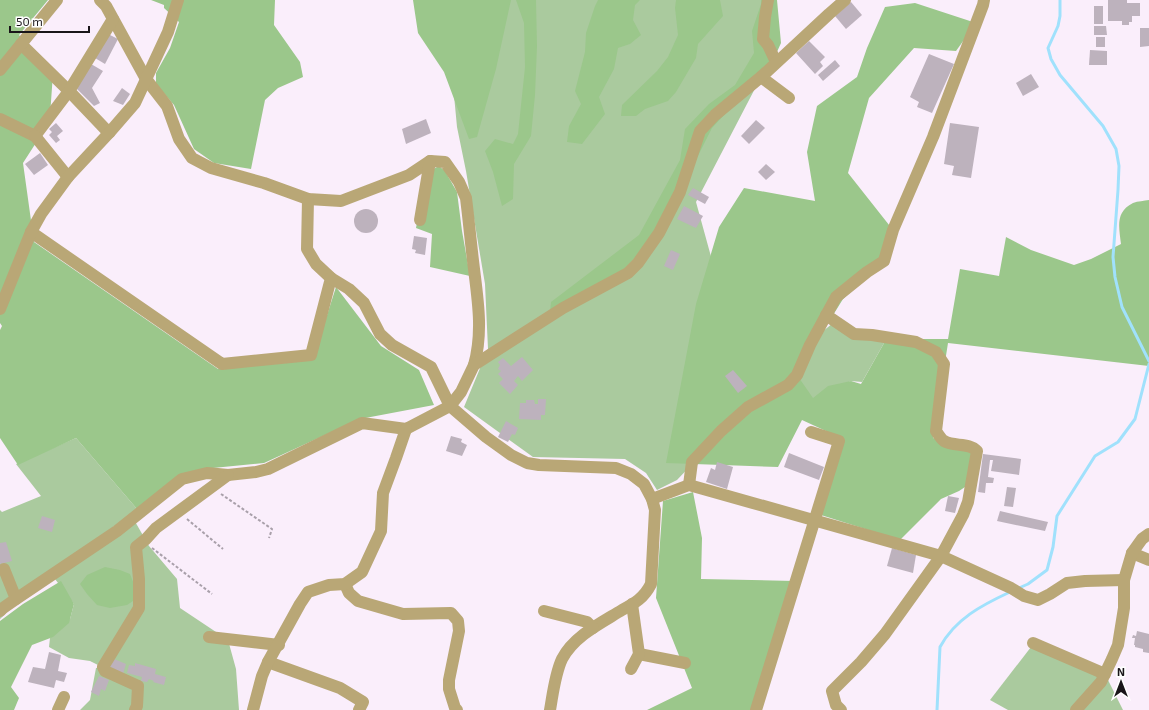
<svg xmlns="http://www.w3.org/2000/svg" width="1149" height="710" font-family="'Exo 2',sans-serif">
	<rect width="100%" height="100%" fill="#faeefb"/>
	<g fill="#aaca9e">
		<polygon points="445,0 773,0 761,77 696,202 718,282 717,438 677,480 657,490 646,473 625,459 533,457 464,407 488,349 485,284 466,171 457,127"/>
		<polygon points="833,323 888,336 862,382 851,381 813,399 795,377 822,332"/>
		<polygon points="76,438 137,509 35,586 0,619 0,510 2,512 41,496 16,464"/>
		<polygon points="133,518 149,546 177,579 180,608 228,640 236,669 239,710 80,710 90,700 96,668 102,667 90,661 69,658 49,647 50,638 70,619 74,604 55,579"/>
		<polygon points="1031,647 1105,674 1123,710 1008,710 990,700"/>
	</g>
	<g fill="#9bc78b">
		<polygon points="0,0 48,0 19,35 53,73 50,116 41,135 23,163 34,242 218,369 313,359 336,287 381,346 419,370 434,405 360,419 264,463 213,468 137,509 76,438 18,465 0,438 0,330 2,326 0,323"/>
		<polygon points="151,0 275,0 274,25 300,62 303,77 278,88 265,100 251,169 214,163 194,149 174,105 156,84 156,73 170,48 179,22 164,8 164,5"/>
		<polygon points="413,0 511,0 496,69 477,137 469,139 444,72 418,33"/>
		<polygon points="516,0 536,0 537,46 535,95 531,136 514,164 513,199 502,206 493,172 485,151 495,139 513,144 518,134 525,67 524,23"/>
		<polygon points="598,0 640,0 635,5 633,20 641,35 630,44 618,48 614,69 599,97 605,114 582,144 567,142 569,126 581,104 575,91 585,52 586,33 595,6"/>
		<polygon points="676,0 720,0 723,16 698,44 696,58 676,92 668,101 645,109 636,116 621,116 622,105 657,71 668,57 678,35 675,8"/>
		<polygon points="761,0 777,0 781,43 772,63 712,128 659,233 623,270 550,312 551,302 639,235 680,160 685,129 709,104 735,85 754,53 752,31 761,4"/>
		<path d="M915,3l61,20 -20,28 -42,-3 -45,50 -21,75 45,57 -9,31 -41,38 -49,79 3,-3 16,23 15,-12 23,-5 10,3 27,-48 12,3h48l12,-70 39,7 7,-39 25,13 43,15 17,-6 30,-15c-2,-17 -6,-32 12,-41 5,-2 11,-2 16,-3v166l-201,-23 -15,95 48,14 -7,29 -15,10 -18,8 -41,41 -79,-25 18,-78 -37,-17 -24,47 -112,-4 30,-159 23,-77 25,-39 71,13 -8,-49 10,-46 40,-29 10,-29 18,-41z"/>
		<polygon points="439,166 445,171 457,192 462,231 470,276 430,267 432,234 416,228 426,173"/>
		<polygon points="693,492 702,538 701,579 794,581 752,710 647,710 692,688 656,598 663,501"/>
		<polygon points="105,567 120,570 130,574 139,597 127,605 110,608 97,605 87,594 80,584 87,575"/>
		<polygon points="61,581 74,604 69,623 53,637 32,645 11,687 19,698 14,710 0,710 0,621 23,604"/>
	</g>
	<g fill="none" stroke-linecap="round" stroke-linejoin="round">
		<g stroke="#a0e1fc" stroke-width="3">
			<polyline points="1060,0 1060,16 1058,26 1048,48 1051,59 1060,75 1103,126 1116,149 1119,166 1118,190 1113,257 1115,277 1122,307 1149,361"/>
			<polyline points="1019,588 1028,584 1047,570 1053,547 1057,516 1095,456 1118,442 1135,419 1149,364"/>
			<path d="M937,710l3,-63c15,-28 42,-42 70,-55"/>
		</g>
	</g>
	<g fill="#bdb2bd">
		<polygon points="1108,0 1127,0 1127,3 1140,3 1140,16 1132,16 1132,22 1129,22 1129,25 1122,25 1122,21 1108,21"/>
		<polygon points="851,2 862,15 846,29 835,16"/>
		<rect x="1094" y="6" width="9" height="18"/>
		<polygon points="1094,26 1106,26 1107,35 1094,35"/>
		<polygon points="1140,28 1149,28 1149,46 1140,47"/>
		<polygon points="108,34 118,39 105,64 95,58"/>
		<rect x="1096" y="37" width="9" height="10"/>
		<polygon points="809,41 825,57 820,62 823,66 815,74 796,53"/>
		<polygon points="1090,50 1107,51 1107,65 1089,65"/>
		<polygon points="929,54 954,64 932,113 917,107 919,102 910,97"/>
		<polygon points="835,60 840,66 823,81 818,75"/>
		<polygon points="91,64 103,71 92,88 100,103 94,106 76,88"/>
		<polygon points="1031,74 1039,87 1023,96 1016,83"/>
		<polygon points="122,88 130,94 123,105 113,101"/>
		<polygon points="426,119 431,133 406,144 402,129"/>
		<polygon points="756,120 765,128 749,144 741,136"/>
		<polygon points="56,123 63,131 57,136 60,140 56,143 49,135 52,132 49,129"/>
		<polygon points="950,123 979,127 971,178 952,175 954,166 944,164"/>
		<polygon points="40,153 48,165 34,175 25,164"/>
		<polygon points="766,164 775,172 766,180 758,172"/>
		<polygon points="693,188 709,197 705,204 688,195"/>
		<polygon points="684,206 703,216 696,228 677,219"/>
		<circle cx="366" cy="221" r="12"/>
		<polygon points="414,236 427,238 425,255 415,253 416,250 412,249"/>
		<polygon points="671,250 680,254 673,270 664,266"/>
		<polygon points="522,357 533,370 522,381 518,376 514,381 518,385 510,394 499,383 503,379 498,374 501,371 498,369 500,365 498,362 503,358 511,366"/>
		<polygon points="733,370 747,386 738,393 725,376"/>
		<polygon points="538,399 546,399 545,415 541,415 541,420 519,419 520,403 526,403 526,400 534,400 535,404 538,404"/>
		<polygon points="506,421 518,428 515,435 512,434 508,442 498,437"/>
		<polygon points="451,436 462,439 461,442 467,445 462,456 446,451"/>
		<polygon points="789,453 824,467 819,480 784,467"/>
		<polygon points="983,454 1021,459 1019,475 991,471 993,460 990,460 988,477 994,478 993,483 986,483 985,493 978,492"/>
		<polygon points="717,462 733,467 727,489 706,482 711,468 715,470"/>
		<polygon points="1007,487 1016,488 1013,507 1004,506"/>
		<polygon points="948,496 959,498 955,513 945,511"/>
		<polygon points="1000,511 1048,522 1045,531 997,521"/>
		<polygon points="42,516 55,520 52,532 38,528"/>
		<polygon points="6,542 12,561 0,564 0,543"/>
		<polygon points="892,548 916,555 913,573 887,566"/>
		<polygon points="1137,631 1149,634 1149,653 1143,652 1143,649 1135,647 1135,645 1134,645 1135,638 1132,638 1133,635 1136,636"/>
		<polygon points="49,652 61,655 58,671 67,673 64,682 56,680 54,688 28,682 33,667 45,669"/>
		<polygon points="114,659 126,664 123,674 109,668"/>
		<polygon points="135,663 156,669 155,674 166,677 164,685 153,682 154,681 149,679 147,682 141,681 142,677 127,673 129,665 135,666"/>
		<polygon points="99,676 109,680 105,691 101,689 99,696 91,692"/>
	</g>
	<g fill="none" stroke-linecap="round" stroke-linejoin="round">
		<g stroke="#a9a0aa" stroke-width="2" stroke-dasharray="3 2" stroke-linecap="butt">
			<polyline points="221,494 272,529 269,538"/>
			<polyline points="187,519 223,549"/>
			<polyline points="152,548 212,594"/>
		</g>
		<g stroke="#b9a776" stroke-width="12">
			<path d="M100,0l6,6 40,73 21,27 12,33 13,19 19,10 53,15 44,16 33,2 68,-26 21,-14 15,1 14,20 7,16c3,24 5,47 8,71 4,32 9,64 0,96"/>
			<polyline points="768,0 765,17 763,39 768,45 776,62"/>
			<polyline points="21,44 69,91 109,133"/>
			<polyline points="0,70 57,0"/>
			<polyline points="761,77 789,98"/>
			<polyline points="0,119 35,136 69,91 113,19"/>
			<polyline points="35,136 68,177"/>
			<polyline points="420,220 430,161"/>
			<polyline points="31,232 222,364 311,355 331,278 316,264 307,249 308,199"/>
			<path d="M331,278l18,11 15,14 16,31 12,11 39,22 19,39 36,31 25,18 16,8 12,2 77,3 15,6 13,10 8,15 3,11 -4,74c-7,14 -16,19 -29,26 -21,13 -48,26 -60,49 -7,15 -9,34 -12,51"/>
			<polyline points="0,309 31,232 41,214 68,177 109,133 135,103 168,32 178,0"/>
			<path d="M826,315l28,19 18,1 44,7 20,10 8,12 -8,67c2,3 5,8 8,10 10,6 25,1 33,10l-9,51 -5,13 -22,41 -56,78 -24,28 -29,29 4,14 5,5"/>
			<polyline points="689,485 692,462 721,431 748,407 788,385 797,375 810,345 836,297 867,272 884,261 893,230 933,137 983,5 984,0"/>
			<polyline points="652,499 689,485 941,556 1011,588 1024,596 1038,600 1050,594 1067,583 1085,581 1124,580"/>
			<polyline points="1132,553 1149,560"/>
			<polyline points="4,569 16,599"/>
			<polyline points="345,584 349,593 358,601 403,614 451,613 458,621 459,631 449,680 449,689 455,708 457,710"/>
			<polyline points="0,611 3,608 16,599 117,531 182,479 207,473 228,475 256,472 268,469 362,423 406,429 450,406 461,392 474,365 563,308 628,273 638,263 659,233 680,192 700,131 715,115 761,77 829,14 845,0"/>
			<polyline points="544,611 587,622 593,628"/>
			<polyline points="209,637 279,645"/>
			<polyline points="1033,643 1105,674"/>
			<polyline points="639,654 685,663"/>
			<polyline points="268,662 340,688 363,702 359,710"/>
			<polyline points="631,669 639,654 632,604"/>
			<polyline points="58,710 64,697"/>
			<polyline points="135,710 137,706 138,686 105,671 103,667 139,608 139,579 136,547 146,539 156,528 228,475"/>
			<polyline points="253,710 262,676 268,662 300,604 308,592 329,585 345,584 362,572 381,531 383,493 396,458 406,429"/>
			<polyline points="756,710 839,441 811,432"/>
			<polyline points="1076,710 1101,682 1112,659 1118,645 1124,608 1124,580 1132,553 1142,539 1149,534"/>
		</g>
	</g>
	<g transform="translate(1121 682)" stroke="#ffffff" stroke-width="3" paint-order="stroke">
	<path d="M0-3L7 15L0 10L-7 15Z" fill="#191519"/>
	<text y="-6" font-size="11" font-weight="bold" text-anchor="middle" fill="#191519">N</text>
	</g>
	<path d="M10 26v6h79v-6" fill="none" stroke="#191519" stroke-width="2"/>
	<text x="16" y="26" font-size="12" fill="#191519" stroke="#ffffff" stroke-width="3" paint-order="stroke">50 m</text>
</svg>
